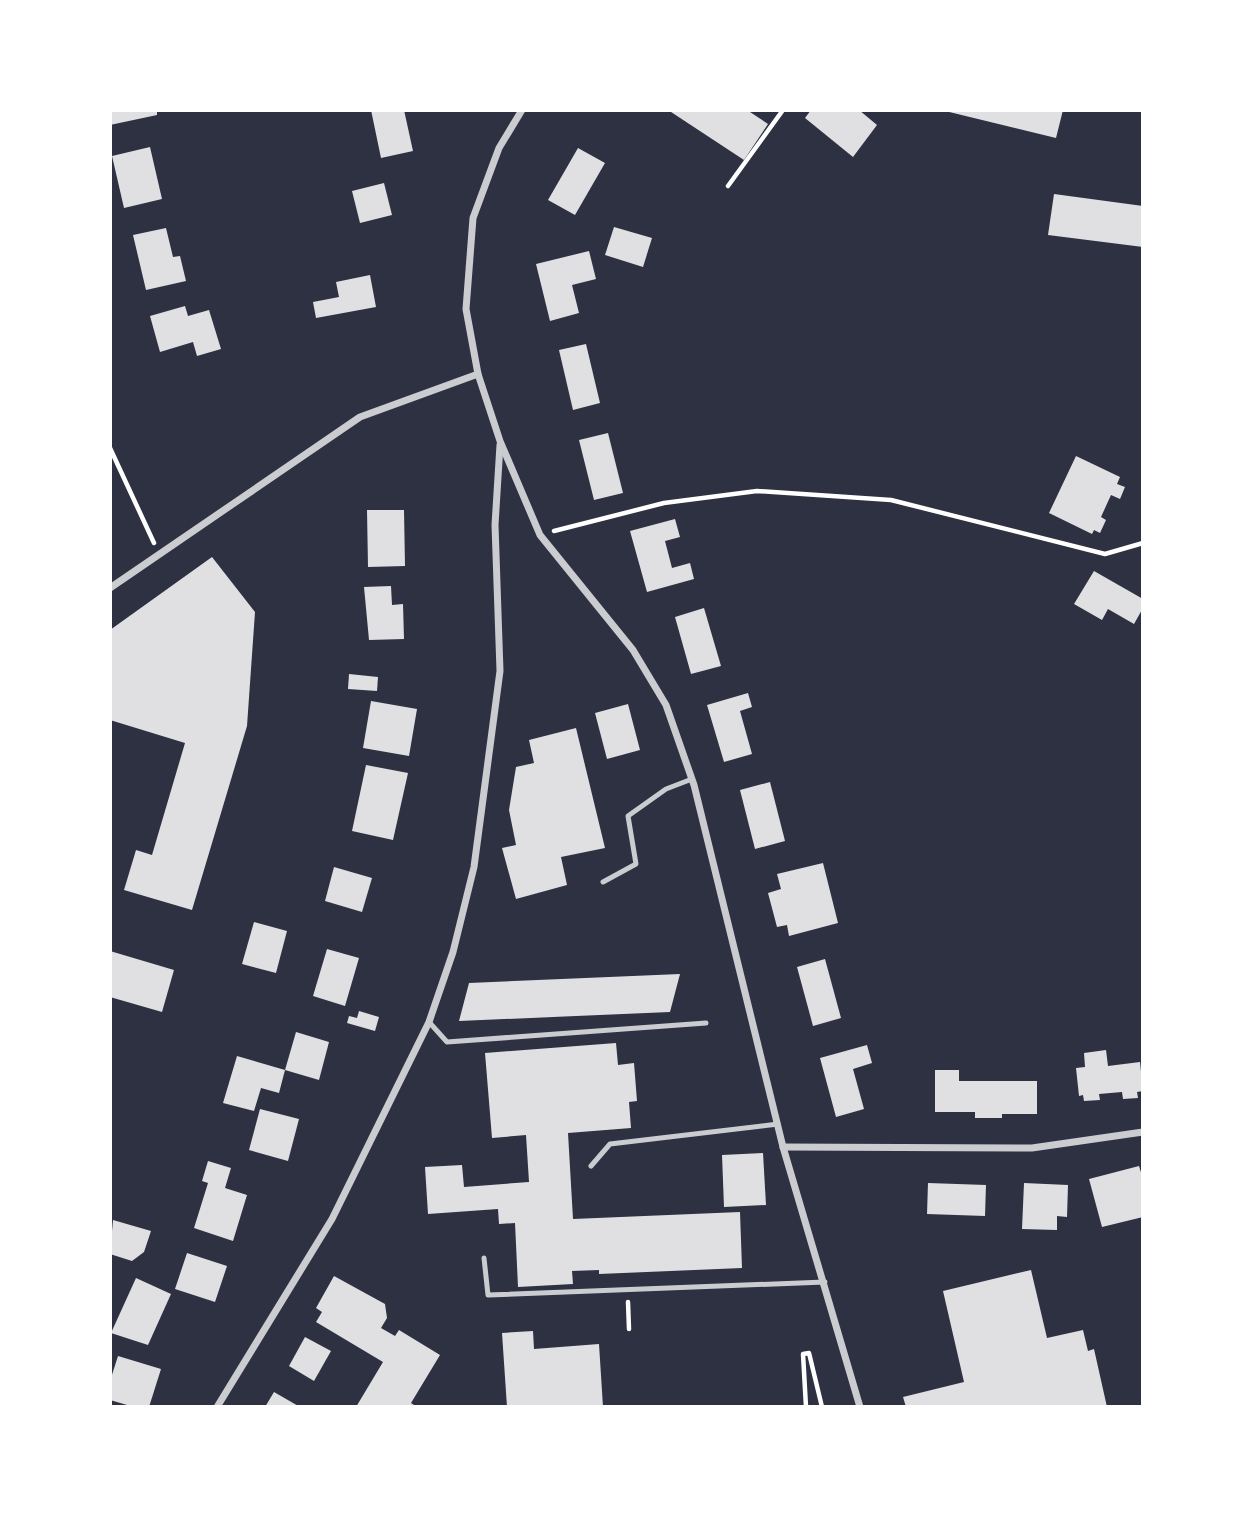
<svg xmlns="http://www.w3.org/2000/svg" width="1253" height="1517" font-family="Roboto,sans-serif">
	<rect width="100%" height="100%" fill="#2d3142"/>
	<g fill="#e0e0e3">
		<polygon points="110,110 157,110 157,115 110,125"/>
		<polygon points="371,110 404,110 413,151 381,158"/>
		<polygon points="668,110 747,110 768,124 744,160"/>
		<polygon points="811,110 859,110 877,125 853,157 805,118"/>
		<polygon points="941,110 1063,110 1056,138"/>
		<polygon points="150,147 162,199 124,208 112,156"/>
		<polygon points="578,148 605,163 575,215 548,200"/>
		<polygon points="384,183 392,215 360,223 352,191"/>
		<polygon points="1054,194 1143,206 1143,247 1048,235"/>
		<polygon points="614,227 652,238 643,267 605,255"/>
		<polygon points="166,228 173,257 180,256 186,281 146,290 133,235"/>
		<polygon points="589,251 596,279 572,285 579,313 550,321 536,264"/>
		<polygon points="370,275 376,307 316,318 313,302 339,297 336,282"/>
		<polygon points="185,306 188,316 209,310 221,349 197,356 193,342 160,352 150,316"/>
		<polygon points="586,344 600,403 573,410 559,350"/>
		<polygon points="608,433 623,493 594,500 579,440"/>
		<polygon points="1076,456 1120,477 1117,484 1125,487 1120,499 1111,495 1101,517 1106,520 1100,533 1094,530 1092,534 1049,513"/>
		<polygon points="367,510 404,510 405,566 368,567"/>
		<polygon points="675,519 680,537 665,541 672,568 690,563 694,579 647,592 630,531"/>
		<polygon points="212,557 255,612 247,726 192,910 124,890 136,850 152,855 185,743 110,720 110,630"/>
		<polygon points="1094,571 1143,599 1143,608 1134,624 1108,609 1102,620 1074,604"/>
		<polygon points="391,586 392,605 403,604 404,639 369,640 364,587"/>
		<polygon points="704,608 721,666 691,674 675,617"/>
		<polygon points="349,674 378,677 377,691 348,689"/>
		<polygon points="748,693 752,707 740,711 752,754 724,762 707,705"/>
		<polygon points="371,701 417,709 409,756 363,748"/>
		<polygon points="628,704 640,750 607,759 595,713"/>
		<polygon points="576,728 605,848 561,857 567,885 516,899 502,848 516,845 509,810 516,767 534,763 529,740"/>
		<polygon points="366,765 408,773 393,840 352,831"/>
		<polygon points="770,782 785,841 755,849 740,790"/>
		<polygon points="823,863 838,923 789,936 787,925 777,927 768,893 781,889 777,874"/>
		<polygon points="334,867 372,878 362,912 325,901"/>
		<polygon points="254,922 287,931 276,973 242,964"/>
		<polygon points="327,949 359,958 345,1006 313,996"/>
		<polygon points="110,951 174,970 162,1012 110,997"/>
		<polygon points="825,959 841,1018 813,1026 797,967"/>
		<polygon points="680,974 670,1012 459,1021 469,983"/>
		<polygon points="359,1011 379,1017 375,1031 347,1023 349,1016 357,1018"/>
		<polygon points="296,1032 329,1042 319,1080 285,1070"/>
		<polygon points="616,1043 618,1065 634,1063 637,1101 629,1102 631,1128 568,1133 573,1219 740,1212 742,1268 599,1274 599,1270 572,1271 573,1284 518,1287 515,1223 499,1224 498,1209 428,1214 425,1167 462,1165 464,1187 529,1182 526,1135 492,1138 485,1053"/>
		<polygon points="867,1045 872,1063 853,1069 864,1109 836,1117 820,1058"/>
		<polygon points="1106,1050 1108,1066 1140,1062 1143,1091 1137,1092 1138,1098 1123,1099 1122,1092 1099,1094 1100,1100 1084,1101 1083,1095 1079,1096 1076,1068 1085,1067 1084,1053"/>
		<polygon points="237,1056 285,1070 279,1093 261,1088 254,1111 223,1103"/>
		<polygon points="935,1070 959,1070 959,1081 1037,1081 1037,1114 1002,1114 1002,1118 975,1118 975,1112 935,1112"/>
		<polygon points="260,1109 299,1119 288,1161 249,1150"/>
		<polygon points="763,1153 766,1205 724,1207 722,1155"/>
		<polygon points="208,1161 231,1168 225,1188 247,1195 233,1241 194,1228 208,1183 202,1181"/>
		<polygon points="1139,1166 1143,1179 1143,1217 1102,1227 1089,1179"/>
		<polygon points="928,1183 986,1185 985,1216 927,1214"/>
		<polygon points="1024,1183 1068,1185 1067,1217 1057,1216 1057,1230 1022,1229"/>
		<polygon points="113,1220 151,1231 144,1252 132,1261 110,1254"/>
		<polygon points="187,1253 227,1266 215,1302 175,1289"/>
		<polygon points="1031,1270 1047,1338 1083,1330 1088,1351 1094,1349 1107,1407 906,1407 903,1397 964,1382 943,1291"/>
		<polygon points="334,1276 385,1304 387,1318 381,1328 395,1336 399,1330 440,1355 411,1403 417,1407 356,1407 383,1362 316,1322 322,1312 316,1308"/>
		<polygon points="136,1278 171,1294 148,1345 111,1333"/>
		<polygon points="533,1331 534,1349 599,1344 603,1407 507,1407 502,1333"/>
		<polygon points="305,1337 331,1351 314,1381 289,1366"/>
		<polygon points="118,1356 161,1369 149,1407 134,1407 110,1400 110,1381"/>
		<polygon points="274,1392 300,1407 265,1407"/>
	</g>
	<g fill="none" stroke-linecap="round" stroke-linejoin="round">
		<g stroke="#fff" stroke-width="4.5">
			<polyline points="728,186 783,110"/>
			<polyline points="110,448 154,543"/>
			<polyline points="554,531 664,503 757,491 891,500 1105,554 1143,543"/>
			<polyline points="628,1302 629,1329"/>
			<polyline points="806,1407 803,1354 809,1353 822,1407"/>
		</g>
		<g stroke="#caccd0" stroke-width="5">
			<polyline points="603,882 636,864 628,816 666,789 692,779"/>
			<polyline points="429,1022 447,1042 706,1023"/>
			<polyline points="591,1166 610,1144 778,1124"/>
			<polyline points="484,1258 488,1295 825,1282"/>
		</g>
		<g stroke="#caccd0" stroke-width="7">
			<polyline points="522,110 499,148 473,218 466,309 478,374 500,441 540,535 633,650 666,705 694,785 783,1147 860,1407"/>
			<polyline points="110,588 360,417 478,374"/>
			<polyline points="783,1147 1032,1148 1143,1132"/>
			<polyline points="217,1407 332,1219 429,1022 453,952 474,867 500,671 495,525 500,445"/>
		</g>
	</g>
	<rect width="1253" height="1517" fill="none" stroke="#ffffff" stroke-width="224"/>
</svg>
